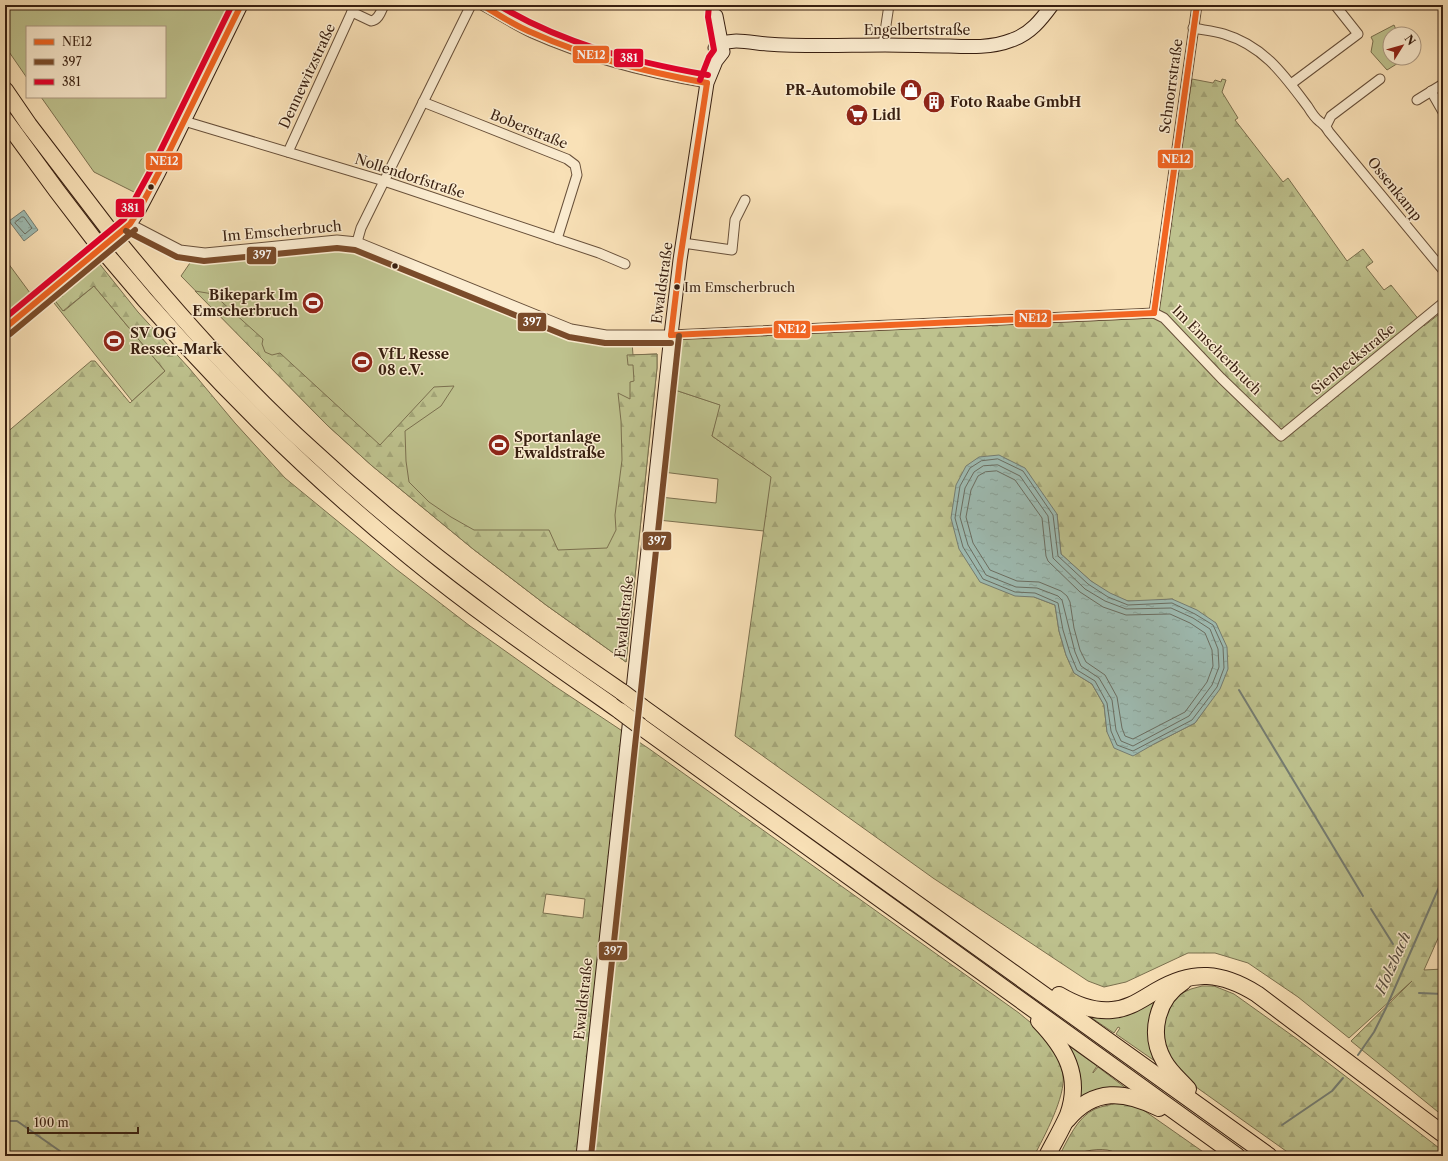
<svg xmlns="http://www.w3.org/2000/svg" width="1448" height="1161" font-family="'Libre Caslon Text',serif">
	<defs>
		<pattern id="forest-firs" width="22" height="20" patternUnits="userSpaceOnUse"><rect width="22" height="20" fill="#bec28e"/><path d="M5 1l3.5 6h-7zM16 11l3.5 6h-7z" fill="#a4a679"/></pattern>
		<pattern id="water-ripples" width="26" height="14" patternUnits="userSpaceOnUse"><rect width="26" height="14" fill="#9ebcb3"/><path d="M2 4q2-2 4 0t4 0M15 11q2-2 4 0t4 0" fill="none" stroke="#89a199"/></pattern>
	</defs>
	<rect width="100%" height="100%" fill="#f9e1b7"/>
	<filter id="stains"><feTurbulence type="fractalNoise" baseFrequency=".005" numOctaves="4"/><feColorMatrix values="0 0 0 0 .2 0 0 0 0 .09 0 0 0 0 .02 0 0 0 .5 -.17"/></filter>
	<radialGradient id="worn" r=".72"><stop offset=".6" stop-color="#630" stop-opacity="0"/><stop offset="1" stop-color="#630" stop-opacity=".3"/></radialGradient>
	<g fill="#bec28e" stroke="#7b704f">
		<polygon points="5,5 223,5 228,12 138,194 94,172 41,97 165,97 165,27 27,27 27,78 5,46"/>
		<polygon points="1394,25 1398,34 1390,34 1390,58 1403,58 1403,60 1387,70 1371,52 1373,41 1371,37"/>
		<path d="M329,246l16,1 14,4 198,81c25,6 49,9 75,10l1,13 24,-1v14l-31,294 -80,-57 -73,-56 -102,-84 -44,-40 -146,-149 11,-16z"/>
		<polygon points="5,259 33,297 5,319"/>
		<polygon points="94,286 165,371 132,401 54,303 53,298 64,311"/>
		<polygon points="675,390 721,405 712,436 772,477 764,531 658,520 660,497 716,503 718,479 663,472"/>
		<polygon points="1167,988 1162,1066 1116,1034 1120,1028 1118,1027 1114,1033 1083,1012"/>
		<polygon points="1062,1041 1097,1066 1093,1072 1093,1073 1098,1067 1131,1092 1076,1106"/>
	</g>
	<g fill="url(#forest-firs)" stroke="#7b704f" fill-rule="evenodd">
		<path d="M1192,79l21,4 2,-3 6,2 1,-3 4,1 -4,12 16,26 -3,2 48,62 5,-4 59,83 16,-12 10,13 -7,5 18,23 7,-5 33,41 19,-15v616l-19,43 19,-1v147l-92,-75 61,-60 -63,57 -51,-41 -50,-34 -33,-10h-27l-62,29 -22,5 -16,-6 -155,-103 -198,-142 36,-259 -59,-41 8,-31 -45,-15 6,-51 474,-21zM1057,514l4,40c18,16 44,44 68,47 14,1 30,-1 44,-2l32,110 -10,14 -41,21 -47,-12 -3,-27 -12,-21 -18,-11 -8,-18 -7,-24 -4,-26 -21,-8z"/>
		<path d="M98,262l40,50 51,56 46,55 50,55 111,91 74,57 86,61 92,61 371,265c8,7 17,13 24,21 9,11 18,27 20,41 3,21 -19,62 -29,81h-1029v-704l3,-6 -3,-2v-10l86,-73h4l35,42 35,-32 -71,-85 -31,25 -10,-13zM546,894l39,5 -2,19 -40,-5z"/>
		<polygon points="195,291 213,294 263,339 262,344 265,352 272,355 280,353 380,445 434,387 454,386 441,406 405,431 406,461 409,482 429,502 451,517 474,530 549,530 558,550 607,548 616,530 615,515 622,460 621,421 618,393 630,399 630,382 634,381 633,365 628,365 627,355 657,354 657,368 626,662 546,605 473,549 371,465 327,425"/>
		<polygon points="1202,986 1214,986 1234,994 1297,1039 1443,1151 1443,1156 1293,1156 1182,1077 1164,1051 1164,1018 1172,1002 1180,994 1191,989"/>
		<path d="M1117,1103l22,4 70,49h-90c-7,-9 -26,-7 -36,-4 -3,1 -5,3 -8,4 -5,1 -11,0 -16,0 9,-16 18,-39 36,-47 7,-3 15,-4 22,-6z"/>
	</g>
	<g fill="url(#water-ripples)" stroke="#757d72">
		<polygon points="24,210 38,230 24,241 9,221"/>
		<polygon points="999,455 1025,468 1057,514 1061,554 1091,581 1110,593 1128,601 1172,599 1197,610 1216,623 1227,647 1228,669 1220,689 1195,723 1154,744 1133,756 1114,748 1107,732 1104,705 1092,684 1074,673 1066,655 1059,631 1055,605 1034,597 1015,596 980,582 959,549 951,518 956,485 966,466 979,457"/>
	</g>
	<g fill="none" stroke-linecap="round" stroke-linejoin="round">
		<g stroke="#6b6e62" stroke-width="1">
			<polygon points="22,217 24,217 32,228 25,234 15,223"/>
			<polygon points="998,459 1023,471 1053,515 1058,556 1088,584 1108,597 1128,605 1172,603 1195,614 1213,625 1223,647 1224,668 1217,687 1192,720 1133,751 1117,745 1111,731 1107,703 1095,681 1077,670 1070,653 1063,630 1058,603 1035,593 1015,592 983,579 963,547 955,518 960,486 970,468 981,461"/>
			<polygon points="998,465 1020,476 1048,516 1053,558 1085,589 1105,601 1126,609 1171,608 1193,618 1210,629 1218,649 1219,667 1212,685 1189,716 1133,746 1121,741 1116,730 1112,700 1099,678 1081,666 1075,652 1062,600 1058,596 1037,588 1016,587 986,575 968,545 960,517 965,488 974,472 983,466"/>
			<polygon points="997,471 1015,480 1042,518 1046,556 1048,561 1080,592 1103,607 1126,615 1170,614 1190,623 1205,633 1212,650 1213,666 1207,682 1185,712 1133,739 1125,736 1122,728 1117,697 1105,675 1086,662 1080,650 1074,628 1070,602 1067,596 1061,591 1039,582 1017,581 990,570 973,543 966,517 971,490 978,476 985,472"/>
		</g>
		<g stroke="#757d72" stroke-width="2">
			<polyline points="1239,690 1363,896"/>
			<polyline points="1371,909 1393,944"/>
			<polyline points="1419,993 1443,994"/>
			<polyline points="1358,1055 1374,1032 1386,1008 1443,878"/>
			<polyline points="5,1121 17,1121 67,1156"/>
			<polyline points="1282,1125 1332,1091 1343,1078"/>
		</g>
		<g stroke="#68503a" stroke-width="11">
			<g id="street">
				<path d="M482,5c16,9 33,20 50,28 56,25 115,40 175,50"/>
				<path d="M352,12l19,9c8,-1 10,-10 13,-16"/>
				<path d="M1193,28c10,2 21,3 31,6 40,12 60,41 84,73 3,5 7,11 11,14 5,4 7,5 10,11l114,138"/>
				<polyline points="883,45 889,5"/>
				<polyline points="1291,84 1358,34 1335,5"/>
				<polyline points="1431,91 1443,112"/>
				<polyline points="1417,100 1443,84"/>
				<polyline points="423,102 567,159 575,165 577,175 557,239"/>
				<polyline points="184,121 384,181 599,253 625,264"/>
				<polyline points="1326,126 1331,116 1380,79"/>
				<polyline points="288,152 355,5"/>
				<polyline points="130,224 180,250 205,253 337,240 357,242 571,329 606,335 671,335 1154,313 1164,318 1221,378 1281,436 1443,303"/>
				<polyline points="357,242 361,228 471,5"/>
				<polyline points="683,243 732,250 735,220 745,200"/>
				<polyline points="1154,313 1197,5"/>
			</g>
		</g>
		<g stroke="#381f10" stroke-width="15">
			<g id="secondary">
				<path d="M715,48c13,-12 36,-5 52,-4 40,3 79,1 118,1 22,0 43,1 64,1 21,1 43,2 63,-6 18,-6 29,-20 40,-35"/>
				<polyline points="5,328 130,224 139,210 159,172 241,5"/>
				<polyline points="583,1156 671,335 680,260 707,83 716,61 723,52 716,16"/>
			</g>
		</g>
		<g stroke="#381f10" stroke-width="18">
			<g id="highway">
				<polyline points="5,90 29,125 110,231"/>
				<polyline points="5,120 57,191 96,242"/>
				<path d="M120,244c59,72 122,143 192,206 57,53 118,103 180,149 42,32 86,63 130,93"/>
				<path d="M107,255c91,110 192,212 303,302 67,55 139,104 210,154"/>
				<polyline points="642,707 1269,1156"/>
				<polyline points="640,726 1237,1156"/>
				<path d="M1183,982c-26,16 -35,52 -19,79 6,11 16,19 24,28"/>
				<path d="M1059,995c17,10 34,17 53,15 17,-1 30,-11 44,-19 37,-22 66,-19 101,3l186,140"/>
				<path d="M1039,1021c26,27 43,55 29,94 -6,14 -14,27 -21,41"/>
				<path d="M1067,1120c27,-33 58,-29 92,-12"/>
			</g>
		</g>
		<use href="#street" stroke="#fbecd0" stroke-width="9"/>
		<use href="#secondary" stroke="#fbecd0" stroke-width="13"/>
		<use href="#highway" stroke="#f9e1b7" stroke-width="16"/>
		<g stroke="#381f10" stroke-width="18" stroke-linecap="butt">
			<g id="highway-bridge">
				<polyline points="110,231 120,244"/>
				<polyline points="96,242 107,255"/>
				<polyline points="622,692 642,707"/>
				<polyline points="620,711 640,726"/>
			</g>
		</g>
		<use href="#highway-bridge" stroke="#f9e1b7" stroke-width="16"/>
		<g stroke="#fbecd0" stroke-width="9">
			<g id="bus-1">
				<path d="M482,5c17,10 33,21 51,28 56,25 114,39 174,50"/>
				<polyline points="1154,313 1197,5"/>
				<polyline points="5,328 130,224 139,210 159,172 241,5"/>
				<polyline points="671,335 1154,313"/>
				<polyline points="671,335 680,260 707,83"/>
			</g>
		</g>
		<g stroke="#fbecd0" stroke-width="9">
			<g id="bus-2">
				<polyline points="126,231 177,257 204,261 337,248 355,250 569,337 605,343 671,343"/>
				<polyline points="10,334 135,230"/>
				<polyline points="591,1156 679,336"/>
			</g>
		</g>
		<g stroke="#fbecd0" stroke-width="9">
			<g id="bus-3">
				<path d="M498,5c65,39 136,57 210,70"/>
				<polyline points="700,80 709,57 714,50 708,17 709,5"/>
				<polyline points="5,318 124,219 152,168 232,5"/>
			</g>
		</g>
		<use href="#bus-1" stroke="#f26522" stroke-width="6"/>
		<use href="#bus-2" stroke="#7a4b2a" stroke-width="6"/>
		<use href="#bus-3" stroke="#e4002b" stroke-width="6"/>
	</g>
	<defs>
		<g id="shop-disc" transform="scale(1.15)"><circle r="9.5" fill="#8f2418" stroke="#fbecd0"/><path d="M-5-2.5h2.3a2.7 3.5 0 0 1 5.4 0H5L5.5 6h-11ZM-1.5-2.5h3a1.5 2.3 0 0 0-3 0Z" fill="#fff"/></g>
		<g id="building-disc" transform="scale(1.15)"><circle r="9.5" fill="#8f2418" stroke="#fbecd0"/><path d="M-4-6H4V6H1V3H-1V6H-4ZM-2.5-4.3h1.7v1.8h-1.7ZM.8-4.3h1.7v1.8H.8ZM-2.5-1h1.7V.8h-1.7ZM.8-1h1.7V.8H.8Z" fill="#fff"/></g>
		<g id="supermarket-disc" transform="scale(1.15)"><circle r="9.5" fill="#8f2418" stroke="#fbecd0"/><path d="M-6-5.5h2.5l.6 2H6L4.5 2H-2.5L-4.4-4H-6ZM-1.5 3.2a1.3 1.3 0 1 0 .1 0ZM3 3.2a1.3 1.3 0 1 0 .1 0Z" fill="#fff"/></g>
		<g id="stadium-disc" transform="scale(1.15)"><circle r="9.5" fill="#8f2418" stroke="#fbecd0"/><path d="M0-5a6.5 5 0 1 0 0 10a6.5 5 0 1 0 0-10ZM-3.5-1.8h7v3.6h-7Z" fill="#fff"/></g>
	</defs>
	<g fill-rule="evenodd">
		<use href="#shop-disc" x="911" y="90"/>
		<use href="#building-disc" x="934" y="102"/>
		<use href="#supermarket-disc" x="857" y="115"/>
		<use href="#stadium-disc" x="313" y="303"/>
		<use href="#stadium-disc" x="114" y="341"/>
		<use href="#stadium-disc" x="362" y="362"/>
		<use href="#stadium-disc" x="499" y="445"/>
	</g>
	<g fill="#381f10" stroke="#fbecd0" stroke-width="1.5">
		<circle cx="151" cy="187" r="3.5"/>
		<circle cx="395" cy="266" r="3.5"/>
		<circle cx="677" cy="287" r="3.5"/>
	</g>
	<g text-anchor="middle" stroke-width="3" stroke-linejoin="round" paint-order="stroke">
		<g font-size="13" fill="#381f10" stroke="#fbecd0" text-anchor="start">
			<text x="684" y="292">Im Emscherbruch</text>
		</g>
		<g font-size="14" fill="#381f10" stroke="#fbecd0">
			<text x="917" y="35">Engelbertstraße</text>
			<text transform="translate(307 76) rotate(-65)" y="5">Dennewitzstraße</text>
			<text transform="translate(1171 86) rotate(-82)" y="5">Schnorrstraße</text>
			<text transform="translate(529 129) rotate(22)" y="5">Boberstraße</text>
			<text transform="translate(410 176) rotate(18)" y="5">Nollendorfstraße</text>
			<text transform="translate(1395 189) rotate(51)" y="5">Ossenkamp</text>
			<text transform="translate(282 231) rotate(-5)" y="5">Im Emscherbruch</text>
			<text transform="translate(662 283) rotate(-82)" y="5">Ewaldstraße</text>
			<text transform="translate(1217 350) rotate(45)" y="5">Im Emscherbruch</text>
			<text transform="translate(1353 359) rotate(-39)" y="5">Sienbeckstraße</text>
			<text transform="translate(624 617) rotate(-84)" y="5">Ewaldstraße</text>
			<text transform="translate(583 999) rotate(-84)" y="5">Ewaldstraße</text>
		</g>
		<g font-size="14" font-weight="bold" fill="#381f10" stroke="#fbecd0" text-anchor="start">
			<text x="896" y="95" text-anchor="end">PR-Automobile</text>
			<text x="950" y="107">Foto Raabe GmbH</text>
			<text x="872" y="120">Lidl</text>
			<text x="298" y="300" text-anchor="end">Bikepark Im<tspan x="298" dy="16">Emscherbruch</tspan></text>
			<text x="130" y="338">SV OG<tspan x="130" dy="16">Resser-Mark</tspan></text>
			<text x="378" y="359">VfL Resse<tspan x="378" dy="16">08 e.V.</tspan></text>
			<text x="514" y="442">Sportanlage<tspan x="514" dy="16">Ewaldstraße</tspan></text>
		</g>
		<g font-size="15" font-style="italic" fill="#574e41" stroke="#fbecd0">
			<text transform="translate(1393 963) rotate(-66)" y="5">Holzbach</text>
		</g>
	</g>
	<g stroke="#fbecd0" stroke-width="1.5">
		<rect x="572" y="45" width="38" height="19" rx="4" fill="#f26522"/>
		<rect x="613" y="48" width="31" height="20" rx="4" fill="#e4002b"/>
		<rect x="1157" y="149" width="37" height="20" rx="4" fill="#f26522"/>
		<rect x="145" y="152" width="38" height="19" rx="4" fill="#f26522"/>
		<rect x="115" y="198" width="30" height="20" rx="4" fill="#e4002b"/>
		<rect x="246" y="246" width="31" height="19" rx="4" fill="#7a4b2a"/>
		<rect x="1014" y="309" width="38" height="19" rx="4" fill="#f26522"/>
		<rect x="517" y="312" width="30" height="20" rx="4" fill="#7a4b2a"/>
		<rect x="773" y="320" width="38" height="19" rx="4" fill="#f26522"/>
		<rect x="642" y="531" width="30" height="20" rx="4" fill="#7a4b2a"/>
		<rect x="598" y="941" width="30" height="20" rx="4" fill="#7a4b2a"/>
	</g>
	<g font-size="11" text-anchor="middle" font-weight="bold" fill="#fff">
		<text x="591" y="59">NE12</text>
		<text x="629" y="62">381</text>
		<text x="1176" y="163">NE12</text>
		<text x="164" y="165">NE12</text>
		<text x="130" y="212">381</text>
		<text x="262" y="259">397</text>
		<text x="1033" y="322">NE12</text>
		<text x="532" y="326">397</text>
		<text x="792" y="333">NE12</text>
		<text x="657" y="545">397</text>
		<text x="613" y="955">397</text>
	</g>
	<rect width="1448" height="1161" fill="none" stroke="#f9e1b7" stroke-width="20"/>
	<rect x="6" y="6" width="1436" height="1149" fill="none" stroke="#381f10" stroke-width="2"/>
	<rect x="10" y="10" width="1428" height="1141" fill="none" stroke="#381f10"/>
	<rect x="26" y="26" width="140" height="72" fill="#fbecd0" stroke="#ad9a83"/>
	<rect x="34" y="39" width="20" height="6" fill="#f26522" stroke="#ad9a83"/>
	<text x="62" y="46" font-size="12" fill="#381f10">NE12</text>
	<rect x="34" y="59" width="20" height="6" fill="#7a4b2a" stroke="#ad9a83"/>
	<text x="62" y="66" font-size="12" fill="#381f10">397</text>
	<rect x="34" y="79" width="20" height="6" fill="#e4002b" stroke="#ad9a83"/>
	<text x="62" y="86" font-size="12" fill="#381f10">381</text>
	<g transform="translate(1402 46) rotate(53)"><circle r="19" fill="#fbecd0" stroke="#ad9a83"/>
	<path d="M0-3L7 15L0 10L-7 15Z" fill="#8f2418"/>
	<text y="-6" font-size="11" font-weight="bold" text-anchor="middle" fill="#381f10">N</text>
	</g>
	<path d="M28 1127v6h110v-6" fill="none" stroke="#381f10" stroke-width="2"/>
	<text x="34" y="1127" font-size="12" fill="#381f10" stroke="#fbecd0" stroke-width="3" paint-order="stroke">100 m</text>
	<rect width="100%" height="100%" filter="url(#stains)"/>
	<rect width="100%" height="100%" fill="url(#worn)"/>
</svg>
